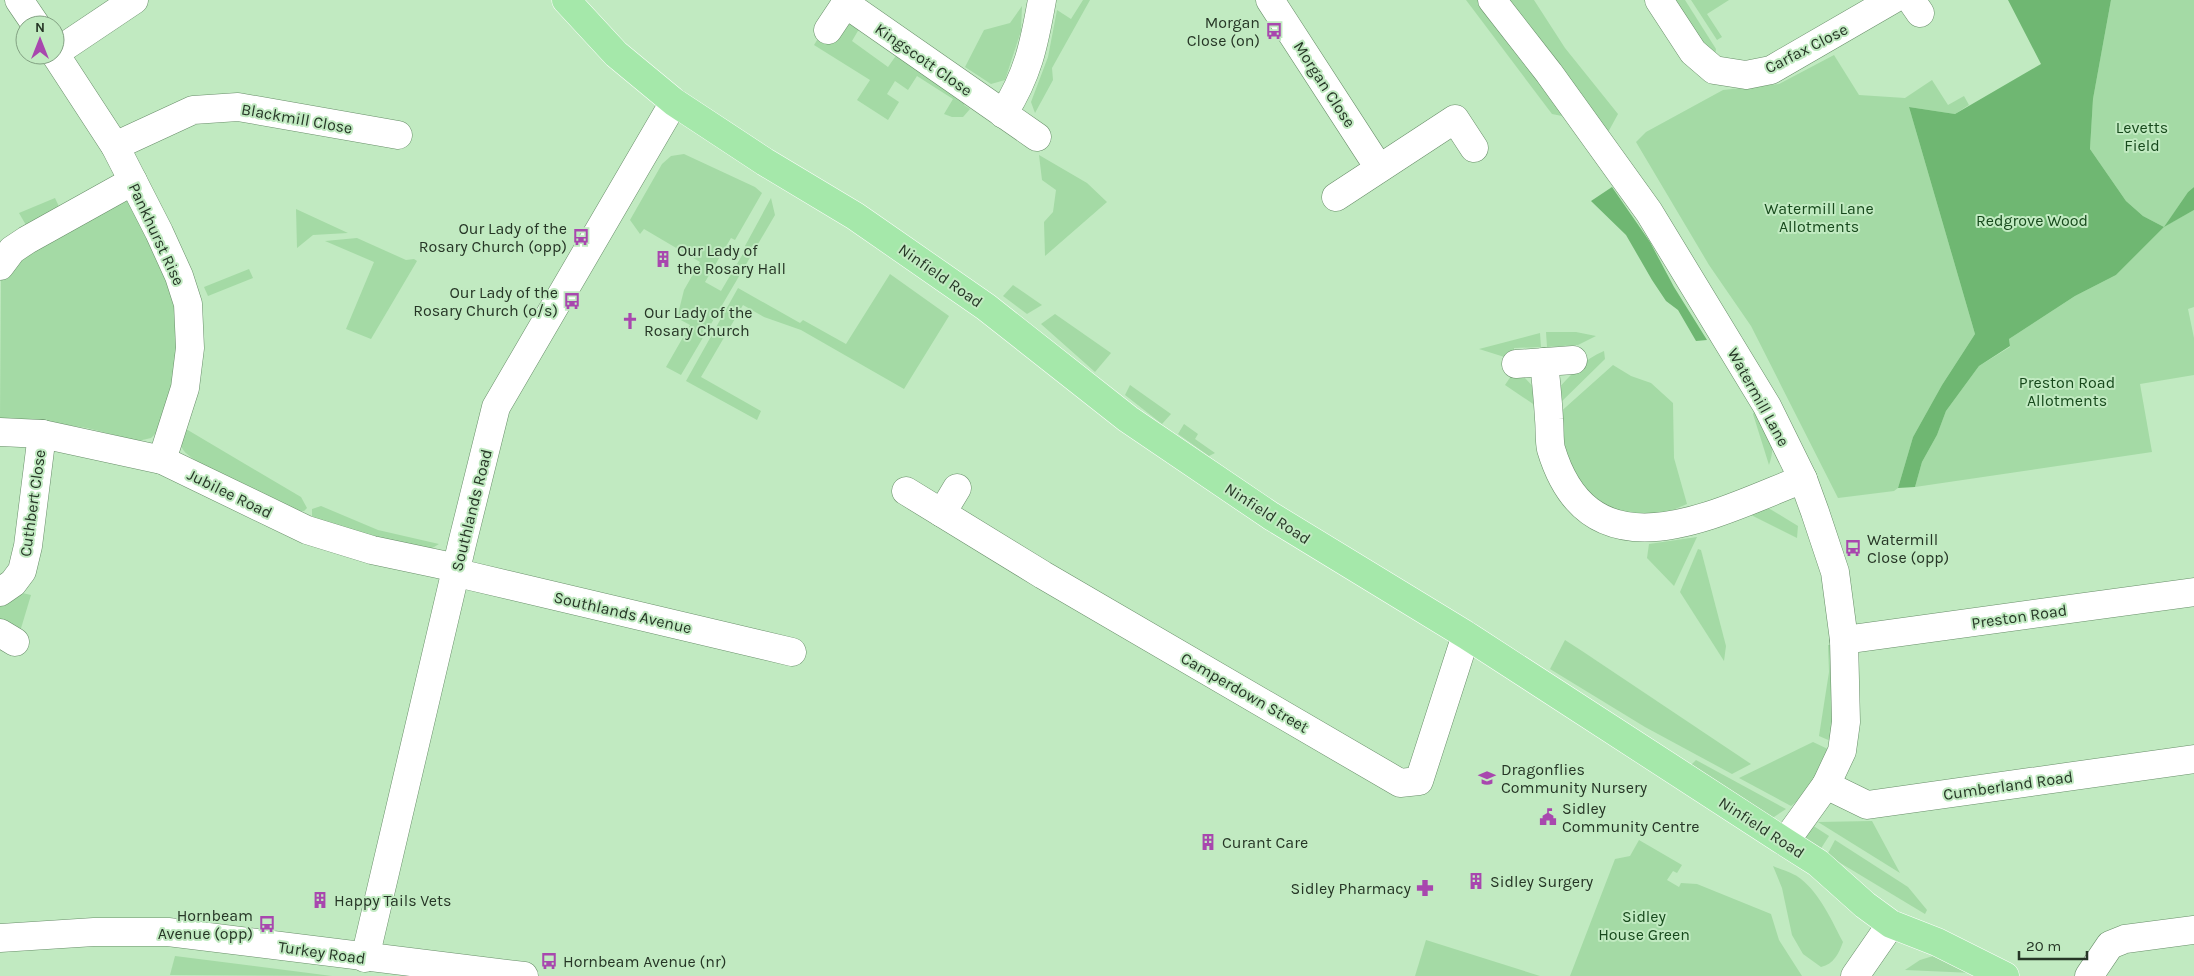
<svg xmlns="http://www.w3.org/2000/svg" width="2194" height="976" font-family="Karla,sans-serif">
	<rect width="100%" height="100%" fill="#c1eac1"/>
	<g fill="#a4daa5">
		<polygon points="1083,0 1090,0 1052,68 1053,80 1035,113 1031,102 1048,57 1057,10 1071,19"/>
		<polygon points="1466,0 1480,0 1567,117 1552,114"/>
		<polygon points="1506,0 1534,0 1565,48 1618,114 1606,136"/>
		<polygon points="1670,0 1685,0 1716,49 1715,58"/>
		<polygon points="1691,0 1729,0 1707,14 1722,37 1717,40"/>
		<polygon points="2111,0 2194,0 2194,187 2188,192 2165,226 2194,210 2194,307 2188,309 2194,338 2194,375 2140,384 2152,452 1915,487 1922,462 1937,435 1946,411 1979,366 2010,347 2009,339 2075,296 2116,275 2164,227 2143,216 2126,201 2090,149 2093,99"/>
		<polygon points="1022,6 1021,31 1005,80 991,84 965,67 984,30 1010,23"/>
		<polygon points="853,22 862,24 852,41 888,67 900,50 968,98 964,105 970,109 963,117 952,117 944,114 953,99 917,76 908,90 895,81 887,94 899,102 888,120 857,100 870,80 814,45 822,32"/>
		<polygon points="1834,55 1859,95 1905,98 1932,80 1948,105 1964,96 1969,105 1955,114 1909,107 1975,334 1942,385 1913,437 1898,488 1894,491 1838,498 1751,326 1709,265 1636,142 1646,132 1723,90 1779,84"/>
		<polygon points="684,154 755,187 762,193 735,240 731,238 705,282 721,291 747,247 745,246 771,198 775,215 681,375 666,367 690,325 677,318 684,290 700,262 644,229 640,234 630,220 662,164 671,156"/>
		<polygon points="1039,155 1087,183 1107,202 1045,256 1044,222 1053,212 1056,190 1042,180"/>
		<polygon points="55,198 62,213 30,232 19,213"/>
		<polygon points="128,200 171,280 181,352 160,429 151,438 138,441 87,428 35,420 0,418 1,275 29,246"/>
		<polygon points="296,209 348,233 313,235 297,248"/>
		<polygon points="357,238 406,260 414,259 417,261 371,339 346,329 374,262 325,241"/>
		<polygon points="249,269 253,278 208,296 204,287"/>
		<polygon points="890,274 949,316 904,389 801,330 764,317 743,305 701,377 761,411 757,420 686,381 738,288 800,323 803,320 846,344"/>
		<polygon points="1013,285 1042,305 1027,314 1003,296"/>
		<polygon points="1055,314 1111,353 1095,372 1041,324"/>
		<polygon points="1546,332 1576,332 1596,336 1578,345 1547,347"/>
		<polygon points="1540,333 1541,347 1514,348 1514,360 1479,349"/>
		<path d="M1604,351l1,8 -49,48 -1,-15c14,-15 30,-34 49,-41z"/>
		<polygon points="1613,365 1631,376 1651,383 1673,403 1674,458 1687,504 1666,513 1664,518 1614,512 1589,497 1560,446 1557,415"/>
		<polygon points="1511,376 1524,377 1538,392 1539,408 1505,385"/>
		<polygon points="1130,385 1171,414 1162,424 1125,395"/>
		<path d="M1755,410c12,21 23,31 14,55l-16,-51z"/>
		<polygon points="1184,424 1198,434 1195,439 1215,453 1209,456 1178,434"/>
		<path d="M181,426l120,71 6,11 -3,3h-7c-20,-10 -107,-46 -115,-63 -3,-7 -1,-15 -1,-22z"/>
		<polygon points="321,506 378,530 439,544 429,550 376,539 317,519 312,516 312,509"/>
		<polygon points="1752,509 1770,509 1798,526 1797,538 1745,512"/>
		<polygon points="1697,537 1674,586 1647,558 1649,544"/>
		<polygon points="1698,549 1701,550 1726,646 1724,661 1680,592"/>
		<polygon points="18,592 31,595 19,635 0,624 0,601"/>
		<polygon points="1565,640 1582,651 1751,764 1732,774 1645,727 1550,669"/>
		<polygon points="1828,645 1834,645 1833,742 1819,736 1829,672"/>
		<polygon points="1813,742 1832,751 1806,794 1791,806 1739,778"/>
		<polygon points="1696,760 1786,809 1771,819 1690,766"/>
		<polygon points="1872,821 1900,873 1818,822"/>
		<polygon points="1812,825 1829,836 1820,850 1803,839"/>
		<polygon points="1639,840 1682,865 1677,873 1673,871 1667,880 1679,887 1681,883 1697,884 1771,914 1779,940 1802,976 1570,976 1615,859 1630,856"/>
		<polygon points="1835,840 1908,887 1927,910 1925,914 1827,855"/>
		<path d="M1773,866c9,4 21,7 28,13 19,15 31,42 42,63 -4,11 -9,22 -22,25l-18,-13 -11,-19 -10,-47z"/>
		<polygon points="1426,940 1540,976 1415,976"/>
		<polygon points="175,956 332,976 170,975"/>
		<polygon points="1933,956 1973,973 1905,970 1920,960"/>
	</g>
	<g fill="#6fb772">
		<polygon points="2008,0 2111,0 2093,99 2090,149 2126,201 2143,216 2164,227 2188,192 2194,187 2194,210 2164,227 2116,275 2075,296 2009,339 2010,346 1979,366 1946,411 1937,435 1922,462 1915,487 1898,488 1913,437 1942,385 1975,334 1909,107 1955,114 2041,64"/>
		<polygon points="1612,187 1650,242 1674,287 1707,340 1696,341 1678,310 1666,301 1652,280 1626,235 1591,201"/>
	</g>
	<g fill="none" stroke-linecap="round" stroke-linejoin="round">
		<g stroke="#688e69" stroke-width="29">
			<g id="minor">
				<polyline points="19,0 36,25"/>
				<polyline points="1270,0 1379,168"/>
				<polyline points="1492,0 1549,73 1649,212 1767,406 1803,479 1815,512 1835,572 1844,640 1846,722 1842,751 1826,785 1785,842"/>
				<polyline points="1659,0 1693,52 1714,70 1746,75 1771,70 1892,0"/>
				<polyline points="1911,0 1920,13"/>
				<polyline points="846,4 1037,137"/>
				<polyline points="828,30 848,0"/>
				<polyline points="55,53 134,0"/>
				<polyline points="55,54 115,146 159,232 179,276 188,304 190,348 185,388 162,460"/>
				<path d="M1003,114c25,-39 31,-69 39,-114"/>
				<polyline points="115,146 193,110 238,107 398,135"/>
				<polyline points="1336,197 1455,119 1474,148"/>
				<polyline points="0,266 12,250 27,240 133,181"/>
				<path d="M1544,362c2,19 4,38 5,57 1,9 0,21 2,30 40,133 165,64 252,30"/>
				<polyline points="1516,364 1573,360"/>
				<polyline points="0,432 42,434 162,460 307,530 372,550 443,565 466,575 792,652"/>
				<polyline points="906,491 1043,575 1400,783 1419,781 1466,635"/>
				<polyline points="942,513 957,488"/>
				<polyline points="0,592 13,583 22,571 28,546 42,434"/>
				<polyline points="0,633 15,642"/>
				<polyline points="1844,640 2194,592"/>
				<polyline points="1826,785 1867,805 2194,759"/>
				<polyline points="0,938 94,932 168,932 524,976"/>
				<polyline points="365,958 462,544 496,407 674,102"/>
				<polyline points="1855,976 1891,924"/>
				<polyline points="2089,976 2110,945 2125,939 2194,930"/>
			</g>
		</g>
		<g stroke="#fff" stroke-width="29">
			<polyline id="major" points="566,0 616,54 674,102 765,162 855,216 986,307 1128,419 1271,516 1466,635 1785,842 1818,863 1865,905 1891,924 1937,942 2005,976"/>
		</g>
		<use href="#minor" stroke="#fff" stroke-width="28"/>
		<use href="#major" stroke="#a5e8aa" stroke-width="28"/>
	</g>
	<defs>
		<g id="bus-bare" transform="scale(1.35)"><path d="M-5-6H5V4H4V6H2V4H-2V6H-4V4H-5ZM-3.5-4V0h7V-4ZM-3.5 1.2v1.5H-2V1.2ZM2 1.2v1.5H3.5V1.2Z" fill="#a847ae" stroke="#c1eac1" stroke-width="2.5" paint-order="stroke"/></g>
		<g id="building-bare" transform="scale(1.35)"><path d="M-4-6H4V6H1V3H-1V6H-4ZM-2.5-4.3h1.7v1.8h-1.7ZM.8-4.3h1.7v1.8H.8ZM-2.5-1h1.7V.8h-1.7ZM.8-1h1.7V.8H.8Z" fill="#a847ae" stroke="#c1eac1" stroke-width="2.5" paint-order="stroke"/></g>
		<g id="church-bare" transform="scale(1.35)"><path d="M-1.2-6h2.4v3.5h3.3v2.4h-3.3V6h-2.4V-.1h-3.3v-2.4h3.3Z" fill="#a847ae" stroke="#c1eac1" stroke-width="2.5" paint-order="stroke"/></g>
		<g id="school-bare" transform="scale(1.35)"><path d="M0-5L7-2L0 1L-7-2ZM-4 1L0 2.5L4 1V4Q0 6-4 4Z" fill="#a847ae" stroke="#c1eac1" stroke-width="2.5" paint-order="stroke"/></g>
		<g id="civic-bare" transform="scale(1.35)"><path d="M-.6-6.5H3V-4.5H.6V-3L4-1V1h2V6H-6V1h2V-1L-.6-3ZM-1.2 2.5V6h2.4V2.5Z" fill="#a847ae" stroke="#c1eac1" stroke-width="2.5" paint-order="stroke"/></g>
		<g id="pharmacy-bare" transform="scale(1.35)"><path d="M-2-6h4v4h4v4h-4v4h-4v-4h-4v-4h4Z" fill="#a847ae" stroke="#c1eac1" stroke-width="2.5" paint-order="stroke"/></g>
	</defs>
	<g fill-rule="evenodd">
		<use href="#bus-bare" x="1274" y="31"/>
		<use href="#bus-bare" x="581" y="237"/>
		<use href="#building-bare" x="663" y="259"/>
		<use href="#bus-bare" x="572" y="301"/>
		<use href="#church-bare" x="630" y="321"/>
		<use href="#bus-bare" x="1853" y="548"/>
		<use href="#school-bare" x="1487" y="778"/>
		<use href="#civic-bare" x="1548" y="817"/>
		<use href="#building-bare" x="1208" y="842"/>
		<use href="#building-bare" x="1476" y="881"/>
		<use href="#pharmacy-bare" x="1425" y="888"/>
		<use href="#building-bare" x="320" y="900"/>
		<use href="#bus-bare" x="267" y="924"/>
		<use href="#bus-bare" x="549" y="961"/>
	</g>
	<g text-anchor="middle" stroke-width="4" stroke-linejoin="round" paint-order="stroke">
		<g font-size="16" fill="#263626" stroke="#c1eac1" text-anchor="start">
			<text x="1260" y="28" text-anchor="end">Morgan<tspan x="1260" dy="18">Close (on)</tspan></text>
			<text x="567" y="234" text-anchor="end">Our Lady of the<tspan x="567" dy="18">Rosary Church (opp)</tspan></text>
			<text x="677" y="256">Our Lady of<tspan x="677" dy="18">the Rosary Hall</tspan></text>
			<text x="558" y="298" text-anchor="end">Our Lady of the<tspan x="558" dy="18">Rosary Church (o/s)</tspan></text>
			<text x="644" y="318">Our Lady of the<tspan x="644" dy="18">Rosary Church</tspan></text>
			<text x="1867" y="545">Watermill<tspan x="1867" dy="18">Close (opp)</tspan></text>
			<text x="1501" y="775">Dragonflies<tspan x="1501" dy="18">Community Nursery</tspan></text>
			<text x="1562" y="814">Sidley<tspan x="1562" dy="18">Community Centre</tspan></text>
			<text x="1222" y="848">Curant Care</text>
			<text x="1490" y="887">Sidley Surgery</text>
			<text x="1411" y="894" text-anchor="end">Sidley Pharmacy</text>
			<text x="334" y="906">Happy Tails Vets</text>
			<text x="253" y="921" text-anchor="end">Hornbeam<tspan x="253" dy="18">Avenue (opp)</tspan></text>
			<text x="563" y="967">Hornbeam Avenue (nr)</text>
		</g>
		<g font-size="16" fill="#263626" stroke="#c1eac1">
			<text transform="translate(1806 48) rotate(-27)" y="6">Carfax Close</text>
			<text transform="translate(924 59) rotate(35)" y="6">Kingscott Close</text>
			<text transform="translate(1325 84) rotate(57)" y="6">Morgan Close</text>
			<text transform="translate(297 118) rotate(10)" y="6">Blackmill Close</text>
			<text transform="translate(157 234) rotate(65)" y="6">Pankhurst Rise</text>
			<text transform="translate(941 275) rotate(35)" y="6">Ninfield Road</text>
			<text transform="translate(1759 397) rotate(61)" y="6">Watermill Lane</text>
			<text transform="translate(230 493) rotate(26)" y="6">Jubilee Road</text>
			<text transform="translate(32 503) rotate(-82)" y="6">Cuthbert Close</text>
			<text transform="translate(471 510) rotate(-76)" y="6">Southlands Road</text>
			<text transform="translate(1268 513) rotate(33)" y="6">Ninfield Road</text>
			<text transform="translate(623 612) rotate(13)" y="6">Southlands Avenue</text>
			<text transform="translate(2019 616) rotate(-8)" y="6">Preston Road</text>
			<text transform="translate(1245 692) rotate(30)" y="6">Camperdown Street</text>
			<text transform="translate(2008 785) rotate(-8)" y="6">Cumberland Road</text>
			<text transform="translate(1762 827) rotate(33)" y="6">Ninfield Road</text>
			<text transform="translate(322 952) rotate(8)" y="6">Turkey Road</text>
		</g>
		<g font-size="16" fill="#17491c" stroke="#c1eac1">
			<text x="2142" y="133">Levetts<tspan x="2142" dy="18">Field</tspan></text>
			<text x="1819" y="214">Watermill Lane<tspan x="1819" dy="18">Allotments</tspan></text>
			<text x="2032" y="226">Redgrove Wood</text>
			<text x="2067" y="388">Preston Road<tspan x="2067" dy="18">Allotments</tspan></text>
			<text x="1644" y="922">Sidley<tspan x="1644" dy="18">House Green</tspan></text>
		</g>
	</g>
	<g transform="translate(40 40)"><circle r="24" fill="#c1eac1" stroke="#83a283"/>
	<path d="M0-4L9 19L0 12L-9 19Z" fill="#a847ae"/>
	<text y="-8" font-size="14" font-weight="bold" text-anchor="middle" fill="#263626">N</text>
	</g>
	<path d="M2019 951v8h68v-8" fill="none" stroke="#263626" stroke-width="2.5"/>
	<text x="2026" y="951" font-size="15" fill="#263626" stroke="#c1eac1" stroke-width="4" paint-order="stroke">20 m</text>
</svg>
